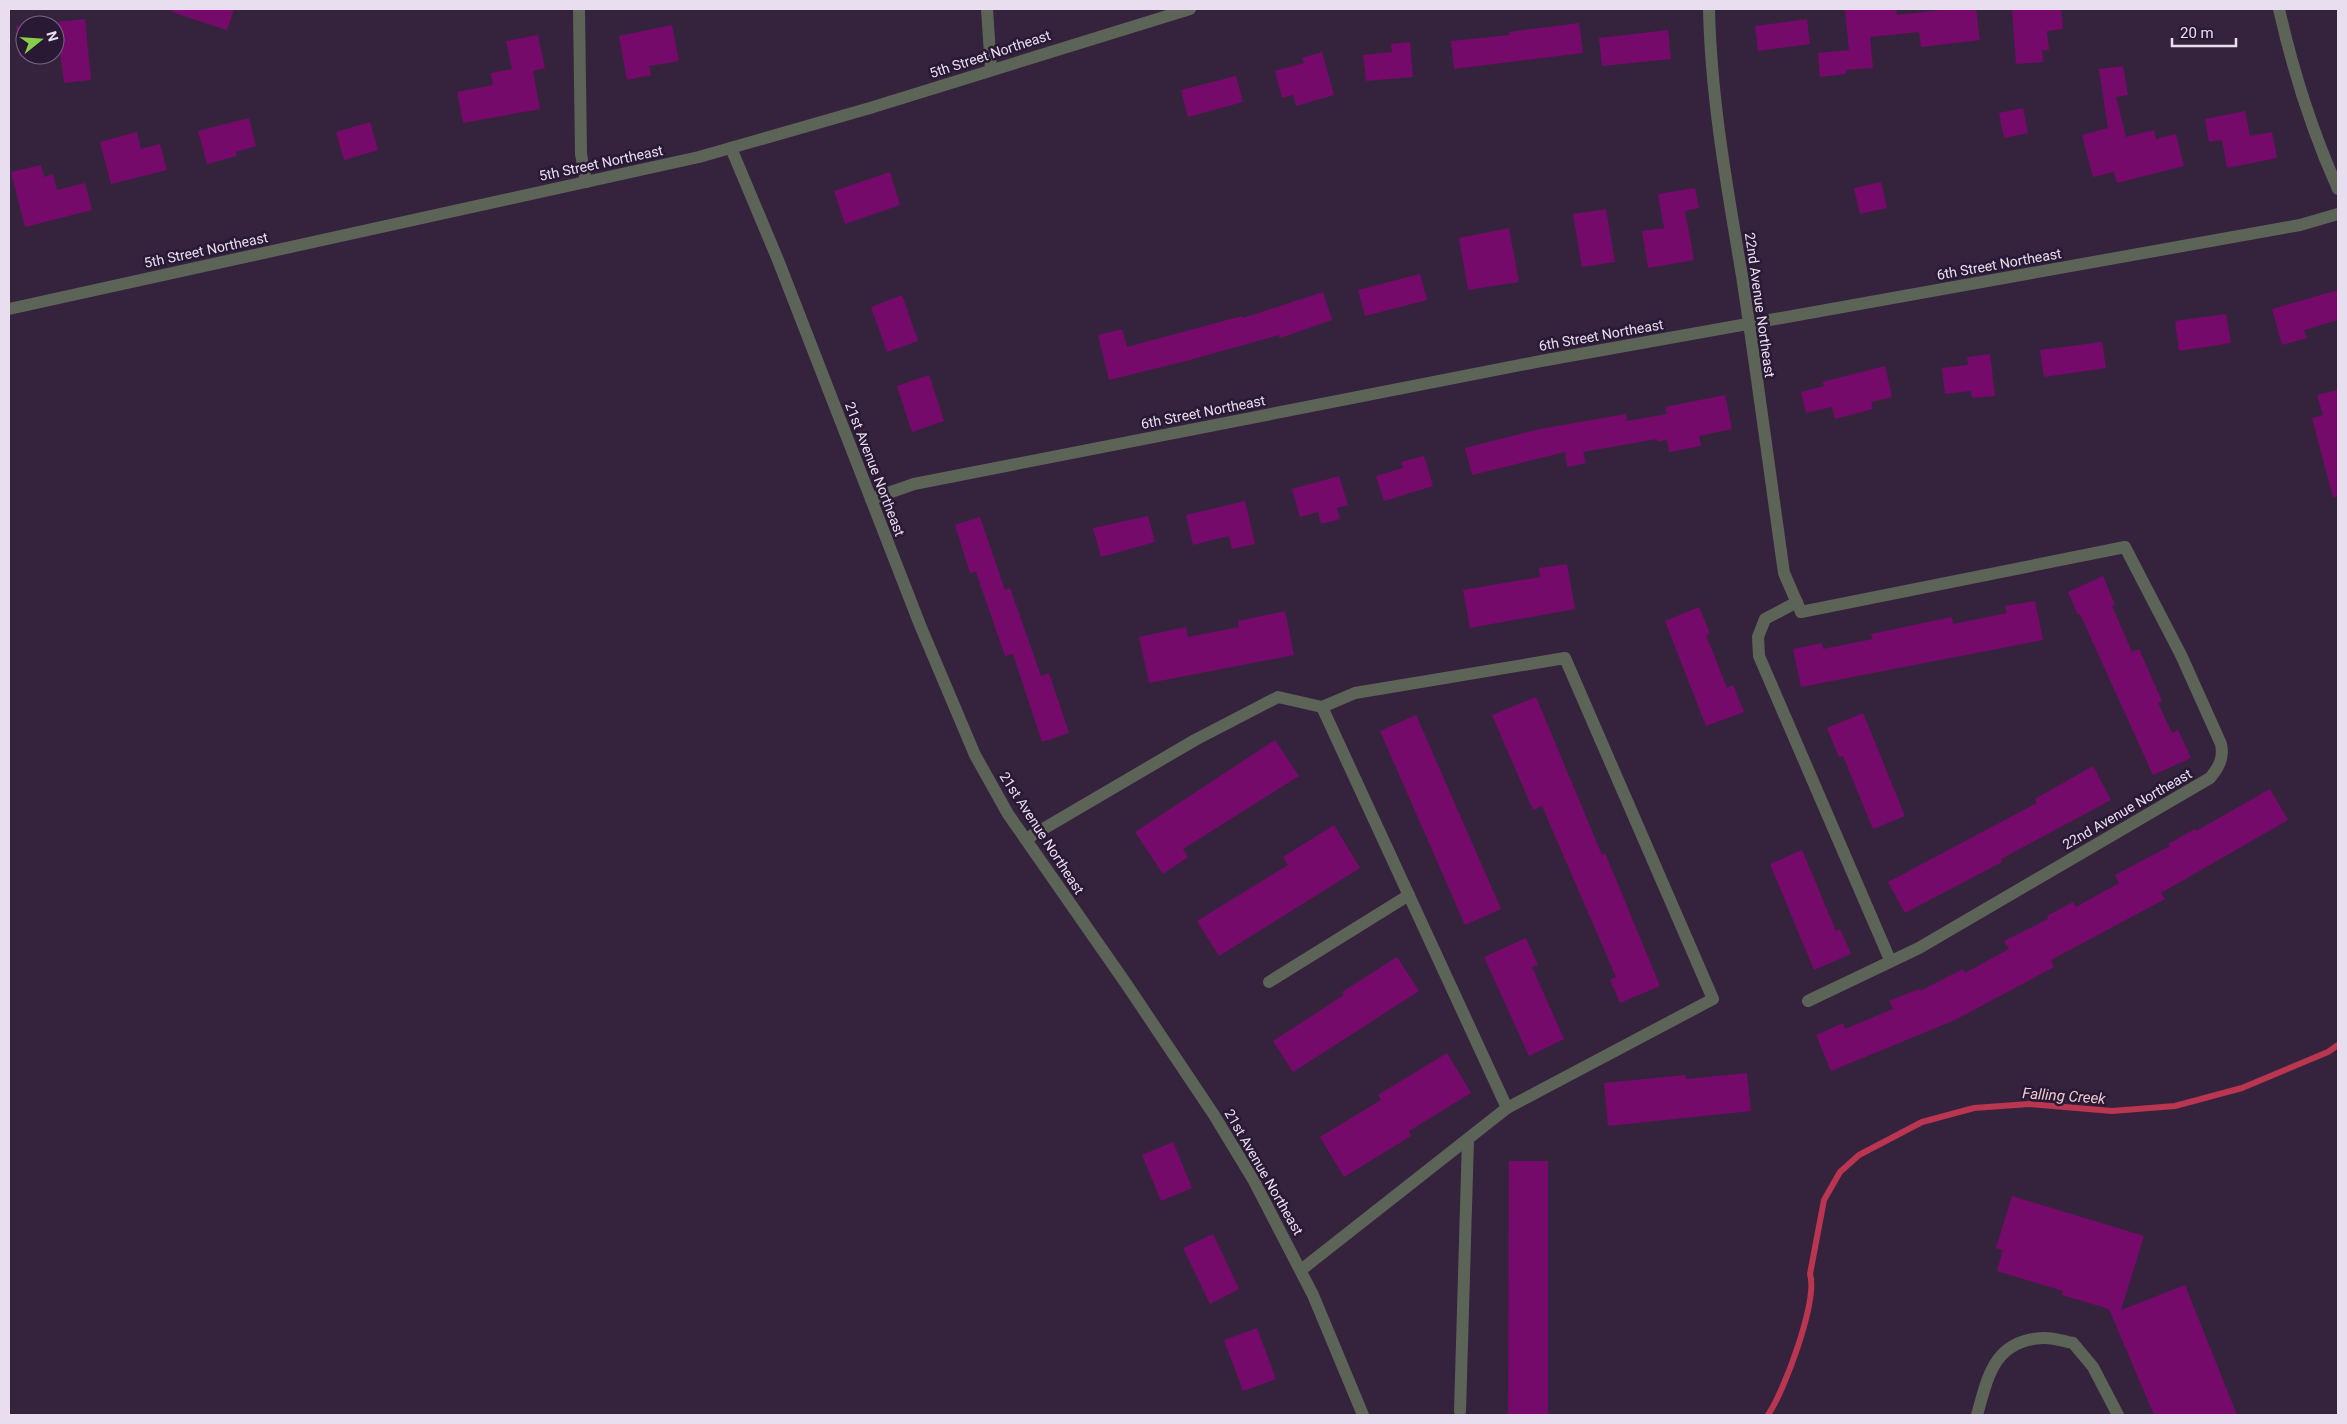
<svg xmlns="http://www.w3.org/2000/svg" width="2347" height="1424" font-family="Roboto,sans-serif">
	<rect width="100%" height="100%" fill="#35233e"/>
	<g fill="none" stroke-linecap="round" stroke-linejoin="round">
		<path stroke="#b93550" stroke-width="6" d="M1768,1415c16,-23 50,-114 42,-141l14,-74 16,-28 19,-17 63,-33 52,-14 55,-4 83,7 63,-5 67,-18 86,-36 10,-7"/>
	</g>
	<g fill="#750a6b">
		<polygon points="173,9 234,9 227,30 172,12"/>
		<polygon points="1863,9 1896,9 1897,15 1950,9 1976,9 1980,40 1921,47 1919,32 1870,37 1873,68 1846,70 1846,74 1820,77 1818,53 1849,50 1845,10"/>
		<polygon points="2012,9 2061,9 2063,29 2047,31 2049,50 2042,50 2043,62 2016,64"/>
		<polygon points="85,19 91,80 64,83 60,52 55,53 55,25 26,25"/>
		<polygon points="1807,19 1810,44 1758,51 1755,26"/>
		<polygon points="1579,23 1583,53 1454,69 1451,41 1510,35 1509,32"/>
		<polygon points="25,25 25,55 32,55 19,56 16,26"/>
		<polygon points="672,25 679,61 649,66 651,75 627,80 619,36"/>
		<polygon points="1668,30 1671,59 1602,66 1599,38"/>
		<polygon points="538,35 545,68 533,71 540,109 463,123 457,92 493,85 491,73 512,69 506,41"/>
		<polygon points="1410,42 1413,77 1366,81 1363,55 1392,52 1391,44"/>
		<polygon points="1322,52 1334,95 1296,106 1293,95 1282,98 1275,71 1304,63 1302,58"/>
		<polygon points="2123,66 2128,95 2116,97 2126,137 2154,130 2156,139 2176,134 2184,166 2117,183 2114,172 2093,177 2082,135 2108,128 2099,69"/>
		<polygon points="1236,76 1243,102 1188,117 1181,90"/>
		<polygon points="2023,108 2028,133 2004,138 1999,113"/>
		<polygon points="2245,111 2250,136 2272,132 2277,158 2227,168 2222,140 2209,142 2205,119"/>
		<polygon points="249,118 256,146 236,152 237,156 207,164 198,131"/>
		<polygon points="370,122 378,150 344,160 336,132"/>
		<polygon points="137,132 141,149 160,144 167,170 111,184 100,142"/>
		<polygon points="41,165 44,177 53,174 57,190 85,183 92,210 25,227 11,172"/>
		<polygon points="890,172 900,205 845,224 834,191"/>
		<polygon points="1881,182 1887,208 1860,214 1854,188"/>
		<polygon points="1695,188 1699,208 1685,211 1694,260 1648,268 1642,231 1664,228 1658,194"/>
		<polygon points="1606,209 1615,262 1582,267 1573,214"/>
		<polygon points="1509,228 1519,282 1468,290 1459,238"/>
		<polygon points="1420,274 1427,300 1365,316 1358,290"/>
		<polygon points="2338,290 2338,320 2304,330 2307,338 2282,345 2272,309"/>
		<polygon points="1323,292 1332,320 1280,338 1279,335 1186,361 1109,380 1098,335 1122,329 1127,347 1242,316 1243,318"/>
		<polygon points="902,295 918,341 887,352 871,307"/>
		<polygon points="2226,314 2231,343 2179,351 2175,321"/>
		<polygon points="2102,342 2106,368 2044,377 2040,350"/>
		<polygon points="1990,354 1995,396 1972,398 1971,391 1945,394 1942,368 1968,365 1967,357"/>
		<polygon points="1885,366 1892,397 1871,402 1873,409 1835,419 1832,407 1806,413 1801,392 1824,386 1822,382"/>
		<polygon points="929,375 944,421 912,432 897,386"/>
		<polygon points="2338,390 2338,497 2333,497 2312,418 2323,415 2317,395"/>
		<polygon points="1725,395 1732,429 1699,436 1701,446 1669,452 1667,440 1658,442 1657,439 1583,452 1586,463 1567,467 1565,452 1472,475 1465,448 1540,429 1626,414 1627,421 1667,414 1665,407"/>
		<polygon points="1424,456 1433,486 1384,501 1376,476 1403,468 1401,462"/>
		<polygon points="1339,476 1348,505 1337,508 1340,519 1321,524 1318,512 1300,517 1292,489"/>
		<polygon points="1245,501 1255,544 1232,549 1229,536 1193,545 1186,515"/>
		<polygon points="1148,516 1155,542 1101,557 1093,528"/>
		<polygon points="980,517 1005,590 1010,588 1041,676 1049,673 1069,733 1042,742 1013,654 1005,656 976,572 970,573 955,525"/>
		<polygon points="1567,564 1575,609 1470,628 1463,590 1540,577 1539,568"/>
		<polygon points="2103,576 2115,605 2112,606 2132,652 2139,649 2162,701 2158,703 2172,733 2178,730 2191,758 2153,775 2080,614 2078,615 2068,592"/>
		<polygon points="2035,601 2043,640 1801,687 1793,649 1822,643 1823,649 1873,639 1871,634 1952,617 1953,624 2007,613 2005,606"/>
		<polygon points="1699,607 1710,634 1706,635 1727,688 1733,685 1744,712 1706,726 1665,621"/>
		<polygon points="1285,611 1294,655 1149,683 1139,637 1186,627 1188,637 1239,627 1238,621"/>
		<polygon points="1536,697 1602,855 1605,853 1660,986 1620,1003 1610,980 1616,977 1542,806 1533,810 1492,715"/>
		<polygon points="1863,713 1905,816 1873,829 1843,756 1839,757 1827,728"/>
		<polygon points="1416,715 1501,909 1465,925 1380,731"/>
		<polygon points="1275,740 1299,776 1183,849 1188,857 1163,874 1135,832"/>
		<polygon points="2093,766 2111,800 2001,859 2002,862 1905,913 1888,882 2037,803 2035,799"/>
		<polygon points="2270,789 2288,820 2161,893 2165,899 2051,960 2054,967 1955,1020 1831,1071 1816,1035 1843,1023 1845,1029 1893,1009 1889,1001 1919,989 1920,991 1963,969 1965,973 2009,949 2004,941 2048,919 2047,916 2073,902 2076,907 2119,883 2115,875 2170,846 2168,844 2195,829 2196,831"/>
		<polygon points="1334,825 1360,868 1219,956 1197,921 1288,865 1283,857"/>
		<polygon points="1802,850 1836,931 1840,929 1851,954 1814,970 1770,864"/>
		<polygon points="1526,938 1538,965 1532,967 1564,1039 1529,1056 1484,957"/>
		<polygon points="1397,957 1419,991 1293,1072 1273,1041 1344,995 1342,992"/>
		<polygon points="1447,1053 1471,1093 1409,1131 1411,1136 1344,1177 1320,1137 1381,1100 1378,1095"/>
		<polygon points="1747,1073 1751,1111 1608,1126 1604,1083 1685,1075 1686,1079"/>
		<polygon points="1173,1142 1192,1188 1161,1201 1142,1155"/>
		<polygon points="1509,1161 1548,1161 1548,1415 1508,1415"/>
		<polygon points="2012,1196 2144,1236 2121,1310 2185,1285 2237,1415 2154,1415 2109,1309 2062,1295 2063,1291 1997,1271 2003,1250 1996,1248"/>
		<polygon points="1213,1234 1239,1289 1210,1304 1183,1248"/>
		<polygon points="1257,1328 1276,1379 1243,1391 1224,1340"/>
	</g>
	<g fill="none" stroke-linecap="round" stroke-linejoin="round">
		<g stroke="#5c6457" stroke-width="12">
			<polyline points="579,9 581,154 586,182"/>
			<polyline points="987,9 991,70"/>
			<path d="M1709,9c2,90 18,178 33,267 15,99 28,198 42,297l17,39 324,-65 56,108 40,89c3,14 -2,23 -11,34l-291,170 -111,53"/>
			<path d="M2279,9c14,62 33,122 59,180"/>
			<polyline points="731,148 778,260 920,625 975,755 1008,814 1127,985 1214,1115 1254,1181 1313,1295 1363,1415"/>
			<polyline points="9,309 699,157 870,108 1190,9"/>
			<polyline points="871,499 914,484 1541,361 2300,225 2338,214"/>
			<polyline points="1797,602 1765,619 1758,637 1759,656 1890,960"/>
			<polyline points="1322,707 1355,693 1565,658 1713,999 1507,1108"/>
			<polyline points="1026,839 1195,740 1278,697 1322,707 1507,1108 1301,1270"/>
			<polyline points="1269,982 1409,895"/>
			<polyline points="1460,1411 1468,1139"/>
			<path d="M1977,1415c11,-39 17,-74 65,-77 10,-1 21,3 31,5l20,24 25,48"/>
		</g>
	</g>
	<g text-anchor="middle" stroke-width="5" stroke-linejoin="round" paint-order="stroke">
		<g font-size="14" fill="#e9def0" stroke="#2a1934">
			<text transform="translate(990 54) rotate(-18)" y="5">5th Street Northeast</text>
			<text transform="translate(601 163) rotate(-12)" y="5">5th Street Northeast</text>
			<text transform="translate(206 250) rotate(-12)" y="5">5th Street Northeast</text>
			<text transform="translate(1999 264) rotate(-10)" y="5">6th Street Northeast</text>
			<text transform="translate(1760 305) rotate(82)" y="5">22nd Avenue Northeast</text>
			<text transform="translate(1601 335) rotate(-10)" y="5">6th Street Northeast</text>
			<text transform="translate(1203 412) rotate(-11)" y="5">6th Street Northeast</text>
			<text transform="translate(875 469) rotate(69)" y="5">21st Avenue Northeast</text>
			<text transform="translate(2127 809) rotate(-30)" y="5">22nd Avenue Northeast</text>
			<text transform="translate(1042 833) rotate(57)" y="5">21st Avenue Northeast</text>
			<text transform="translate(1264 1172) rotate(60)" y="5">21st Avenue Northeast</text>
		</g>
		<g font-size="15" font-style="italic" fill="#eecbcd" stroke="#2a1934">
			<text transform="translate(2064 1096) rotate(4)" y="5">Falling Creek</text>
		</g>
	</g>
	<rect width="2347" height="1424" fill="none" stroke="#e9def0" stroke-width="20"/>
	<g transform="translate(40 40) rotate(73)"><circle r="24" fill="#2a1934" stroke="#76687f"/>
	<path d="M0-4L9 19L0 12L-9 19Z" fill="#88cf49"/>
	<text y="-8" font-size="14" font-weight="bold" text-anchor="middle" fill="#e9def0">N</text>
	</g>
	<path d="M2172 38v8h64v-8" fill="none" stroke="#e9def0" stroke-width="2.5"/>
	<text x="2180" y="38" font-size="15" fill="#e9def0" stroke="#2a1934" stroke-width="4" paint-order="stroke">20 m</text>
</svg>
